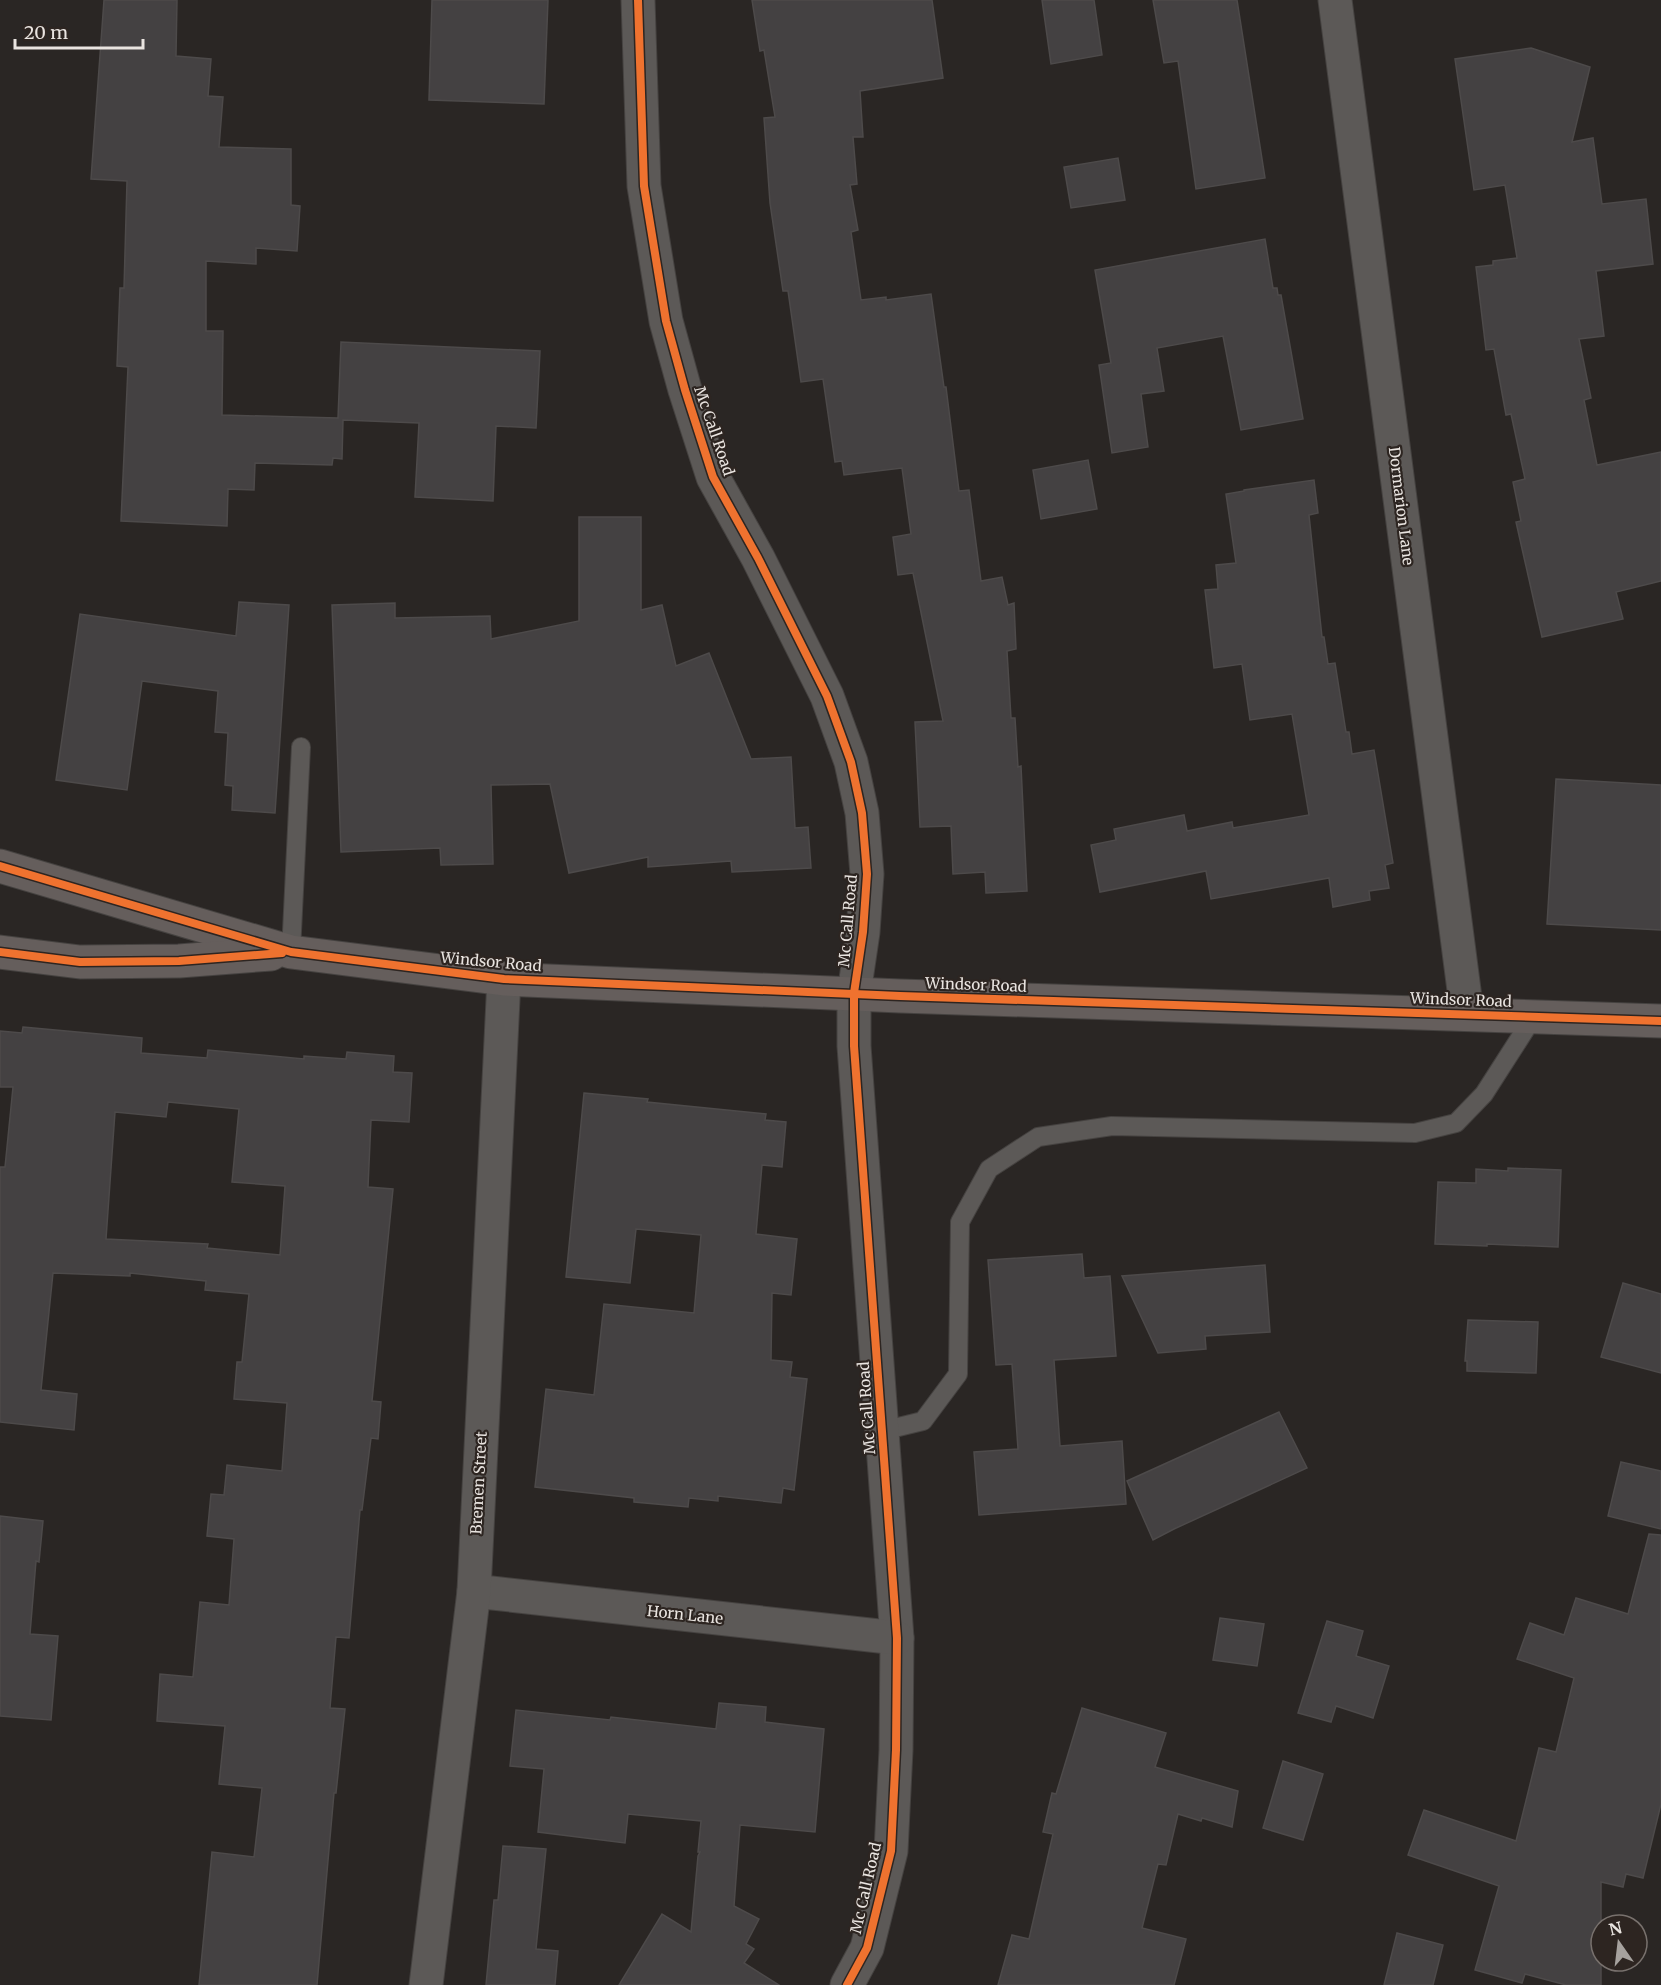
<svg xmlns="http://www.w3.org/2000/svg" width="1661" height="1985" font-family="Merriweather,serif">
	<rect width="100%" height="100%" fill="#2a2624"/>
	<g fill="#444142" stroke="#4d4a4a" stroke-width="1.5" fill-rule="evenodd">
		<polygon points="104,0 177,0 176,56 211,59 208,96 223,97 219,147 291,149 291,205 300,206 297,251 256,248 256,264 206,261 206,331 223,331 222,415 338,418 341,342 540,351 536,428 496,426 493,501 415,497 419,423 343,420 342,459 333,458 332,465 255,463 254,490 228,489 227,526 121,521 128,367 117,366 120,288 124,288 127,181 91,179"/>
		<polygon points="432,0 548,0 544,104 429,100"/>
		<polygon points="752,0 932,0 943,78 860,91 863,137 853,137 857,184 850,185 858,230 851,232 861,300 886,297 886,300 931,294 944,387 946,387 959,491 969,490 981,581 1002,577 1008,605 1014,603 1016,649 1007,651 1011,718 1015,718 1018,767 1021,766 1027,891 986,893 985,872 953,874 951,826 920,827 915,722 943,721 913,573 898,575 893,537 911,534 902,468 844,475 842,461 835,462 823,379 801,382 788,291 783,291 770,203 764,118 775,117 764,50 760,51"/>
		<polygon points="1042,0 1094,0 1102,55 1051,64"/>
		<polygon points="1153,0 1237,0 1265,178 1196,189 1178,61 1164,63"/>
		<polygon points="1531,48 1590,67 1572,142 1593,138 1602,204 1646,199 1653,264 1596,271 1604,336 1579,339 1591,398 1584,400 1597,465 1661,452 1661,581 1616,592 1623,619 1542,637 1516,522 1521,521 1513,482 1525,479 1511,414 1506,415 1494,349 1486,350 1476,267 1493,265 1493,261 1517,258 1505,185 1474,190 1455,59"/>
		<polygon points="1118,158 1125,200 1071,208 1064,167"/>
		<polygon points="1265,239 1273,288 1277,288 1278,295 1281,295 1303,419 1241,430 1223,336 1157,348 1164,391 1141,394 1148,447 1112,453 1099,365 1111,363 1095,270"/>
		<polygon points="1088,460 1097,509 1041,519 1033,470"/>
		<polygon points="1314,480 1318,513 1309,515 1322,637 1324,637 1328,664 1335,663 1346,732 1349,732 1352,754 1374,750 1393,863 1385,865 1389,888 1369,891 1370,900 1333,907 1329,878 1211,899 1206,871 1100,892 1091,845 1116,840 1114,829 1184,815 1187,831 1232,822 1233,828 1309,815 1292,714 1250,720 1242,664 1214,668 1205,590 1218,589 1216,565 1236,563 1226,494 1244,491 1244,490"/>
		<polygon points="579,517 641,517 641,610 662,605 676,666 709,653 751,759 791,757 795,828 808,827 811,868 732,872 731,861 648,867 648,857 569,873 550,784 491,785 493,864 441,865 440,848 341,852 332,605 395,603 395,618 490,616 491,639 579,621"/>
		<polygon points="239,602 289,605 275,813 232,810 233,786 225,785 228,733 215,732 218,691 142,681 127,790 56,780 80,614 236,636"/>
		<polygon points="1556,779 1661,785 1661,930 1547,924"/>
		<path d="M23,1027l119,11 -1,15 66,5 1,-8 96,9v-3l42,3 1,-7 47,4 -1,16 19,1 -3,49 -38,-2 -3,67 25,2 -21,212 9,1 -3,37 -7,-1 -9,72h-2l-11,128 -13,-1 -6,71 15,1 -9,84h-2l-17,192h-118l13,-133 42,5 8,-69 -43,-4 6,-58 -68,-5 3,-47 33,3 7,-75 29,3 5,-66 -27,-3 4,-42 13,1 3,-30 55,6 5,-68 -53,-4 3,-37h5l7,-68 -44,-4 1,-9 -76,-8v3l-77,-3 -12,117 36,4 -3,36 -74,-8v-255h5l8,-80h-13v-56l22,2zM168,1102l71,7 -7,73 53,4 -5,69 -73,-7 1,-4 -102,-5 9,-127 51,5z"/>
		<polygon points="584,1093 648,1099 647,1102 766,1114 765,1120 786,1122 782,1167 762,1165 756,1234 797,1239 791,1295 772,1293 771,1360 792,1362 790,1377 807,1379 794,1490 783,1488 781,1503 718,1496 718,1501 689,1498 688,1507 634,1502 634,1498 535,1487 546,1389 594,1395 604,1304 694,1313 701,1235 636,1229 630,1283 566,1277"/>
		<polygon points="1508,1168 1561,1170 1558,1247 1487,1244 1487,1246 1435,1244 1438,1182 1476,1183 1476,1169 1508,1171"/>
		<polygon points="1082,1254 1084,1278 1110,1276 1116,1356 1054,1360 1060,1446 1122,1441 1126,1504 979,1515 974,1452 1018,1449 1012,1364 996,1365 988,1260"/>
		<polygon points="1265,1265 1270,1332 1205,1336 1206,1349 1158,1353 1122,1276"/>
		<polygon points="1623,1283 1661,1294 1661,1373 1601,1357"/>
		<polygon points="1468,1320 1538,1322 1536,1373 1467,1371 1467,1361 1465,1361"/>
		<polygon points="1279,1412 1307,1468 1174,1529 1153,1540 1127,1481"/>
		<polygon points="1621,1462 1661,1471 1661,1529 1608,1516"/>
		<polygon points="0,1516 43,1521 39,1562 36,1561 30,1634 58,1636 51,1720 0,1716"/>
		<polygon points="1649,1534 1661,1535 1661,1804 1643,1878 1626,1874 1623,1887 1601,1882 1601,1985 1566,1985 1525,1974 1522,1983 1475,1970 1499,1886 1408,1855 1424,1810 1516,1841 1539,1748 1556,1752 1574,1678 1517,1659 1530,1623 1564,1635 1576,1598 1628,1614"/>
		<polygon points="1220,1618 1264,1624 1257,1666 1213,1660"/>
		<polygon points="1327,1621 1363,1631 1356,1656 1389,1666 1373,1718 1336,1706 1331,1722 1298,1713"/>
		<polygon points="719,1703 766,1707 765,1722 824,1729 815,1832 740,1825 734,1906 759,1919 746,1944 754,1949 744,1963 779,1985 619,1985 662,1914 691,1932 698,1856 700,1852 698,1852 701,1821 628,1814 625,1843 538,1832 544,1769 510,1766 516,1710 610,1720 611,1717 716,1729"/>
		<polygon points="1082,1708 1166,1733 1155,1767 1238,1791 1232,1827 1202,1818 1201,1821 1178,1814 1166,1865 1158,1864 1142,1928 1186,1939 1174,1985 998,1985 1012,1935 1029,1939 1053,1834 1043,1832 1052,1793 1056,1794"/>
		<polygon points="1283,1761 1323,1774 1303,1840 1263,1828"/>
		<polygon points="503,1846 546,1849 536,1949 558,1951 555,1985 486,1985 494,1900 498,1900"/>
		<polygon points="1397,1933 1443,1945 1433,1985 1384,1985"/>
	</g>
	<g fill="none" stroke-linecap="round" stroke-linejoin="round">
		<g stroke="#454240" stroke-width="20">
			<g id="lane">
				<polyline points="291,952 301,747"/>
				<polyline points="882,1431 923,1421 958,1374 960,1222 989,1169 1038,1137 1112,1126 1415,1133 1456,1123 1484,1094 1534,1016"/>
			</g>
		</g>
		<g stroke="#454240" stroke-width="35">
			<g id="street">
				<polyline points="638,0 644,186 666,321 685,390 713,477 758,558 827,696 851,762 862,813 867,874 863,932 854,993 854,1046 897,1638 896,1750 891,1851 867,1948 847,1985"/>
				<polyline points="1335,0 1467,1013"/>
				<polyline points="474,1591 897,1638"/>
				<polyline points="426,1985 474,1591 504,979"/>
			</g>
		</g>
		<g stroke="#454240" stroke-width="35">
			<g id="secondary">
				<polyline points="0,866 291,952 504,979 900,996 1661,1021"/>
				<polyline points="0,952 80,962 179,961 271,954"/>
			</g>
		</g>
		<use href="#lane" stroke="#5c5957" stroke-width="18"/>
		<use href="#street" stroke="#5c5957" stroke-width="33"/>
		<use href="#secondary" stroke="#655e5c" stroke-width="33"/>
		<g stroke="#2d2521" stroke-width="11">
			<g id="cycleway">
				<polyline points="638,0 644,186 666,321 685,390 713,477 758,558 827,696 851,762 862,813 867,874 863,932 854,993 854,1046 897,1638 896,1750 891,1851 867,1948 847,1985"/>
				<polyline points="0,866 291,952 504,979 900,996 1661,1021"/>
				<polyline points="0,952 80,962 179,961 282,953"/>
			</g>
		</g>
		<use href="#cycleway" stroke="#ef722f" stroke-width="8"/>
	</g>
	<g text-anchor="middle" stroke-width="4.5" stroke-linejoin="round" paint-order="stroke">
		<g font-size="15" fill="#e9e4e0" stroke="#2d2521">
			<text transform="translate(714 431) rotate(71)" y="5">Mc Call Road</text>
			<text transform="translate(1401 506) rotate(83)" y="5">Dormarion Lane</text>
			<text transform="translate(848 921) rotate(-85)" y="5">Mc Call Road</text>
			<text transform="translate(491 962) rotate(5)" y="5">Windsor Road</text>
			<text transform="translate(976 985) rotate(2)" y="5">Windsor Road</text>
			<text transform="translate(1461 1000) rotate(2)" y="5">Windsor Road</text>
			<text transform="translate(867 1408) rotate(-94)" y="5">Mc Call Road</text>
			<text transform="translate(479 1483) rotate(-87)" y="5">Bremen Street</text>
			<text transform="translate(685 1615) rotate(6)" y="5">Horn Lane</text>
			<text transform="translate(866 1888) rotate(-77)" y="5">Mc Call Road</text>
		</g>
	</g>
	<g transform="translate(1619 1943) rotate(346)"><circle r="28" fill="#2d2521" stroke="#78716d" stroke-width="1.5"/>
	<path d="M0-4.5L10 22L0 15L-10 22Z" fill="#a6a29e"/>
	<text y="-9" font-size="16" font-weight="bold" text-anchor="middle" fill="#e9e4e0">N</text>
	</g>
	<path d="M15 39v9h128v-9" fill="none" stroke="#e9e4e0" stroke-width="3"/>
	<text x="24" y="39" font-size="18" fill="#e9e4e0" stroke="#2d2521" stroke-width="4.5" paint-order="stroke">20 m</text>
</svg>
